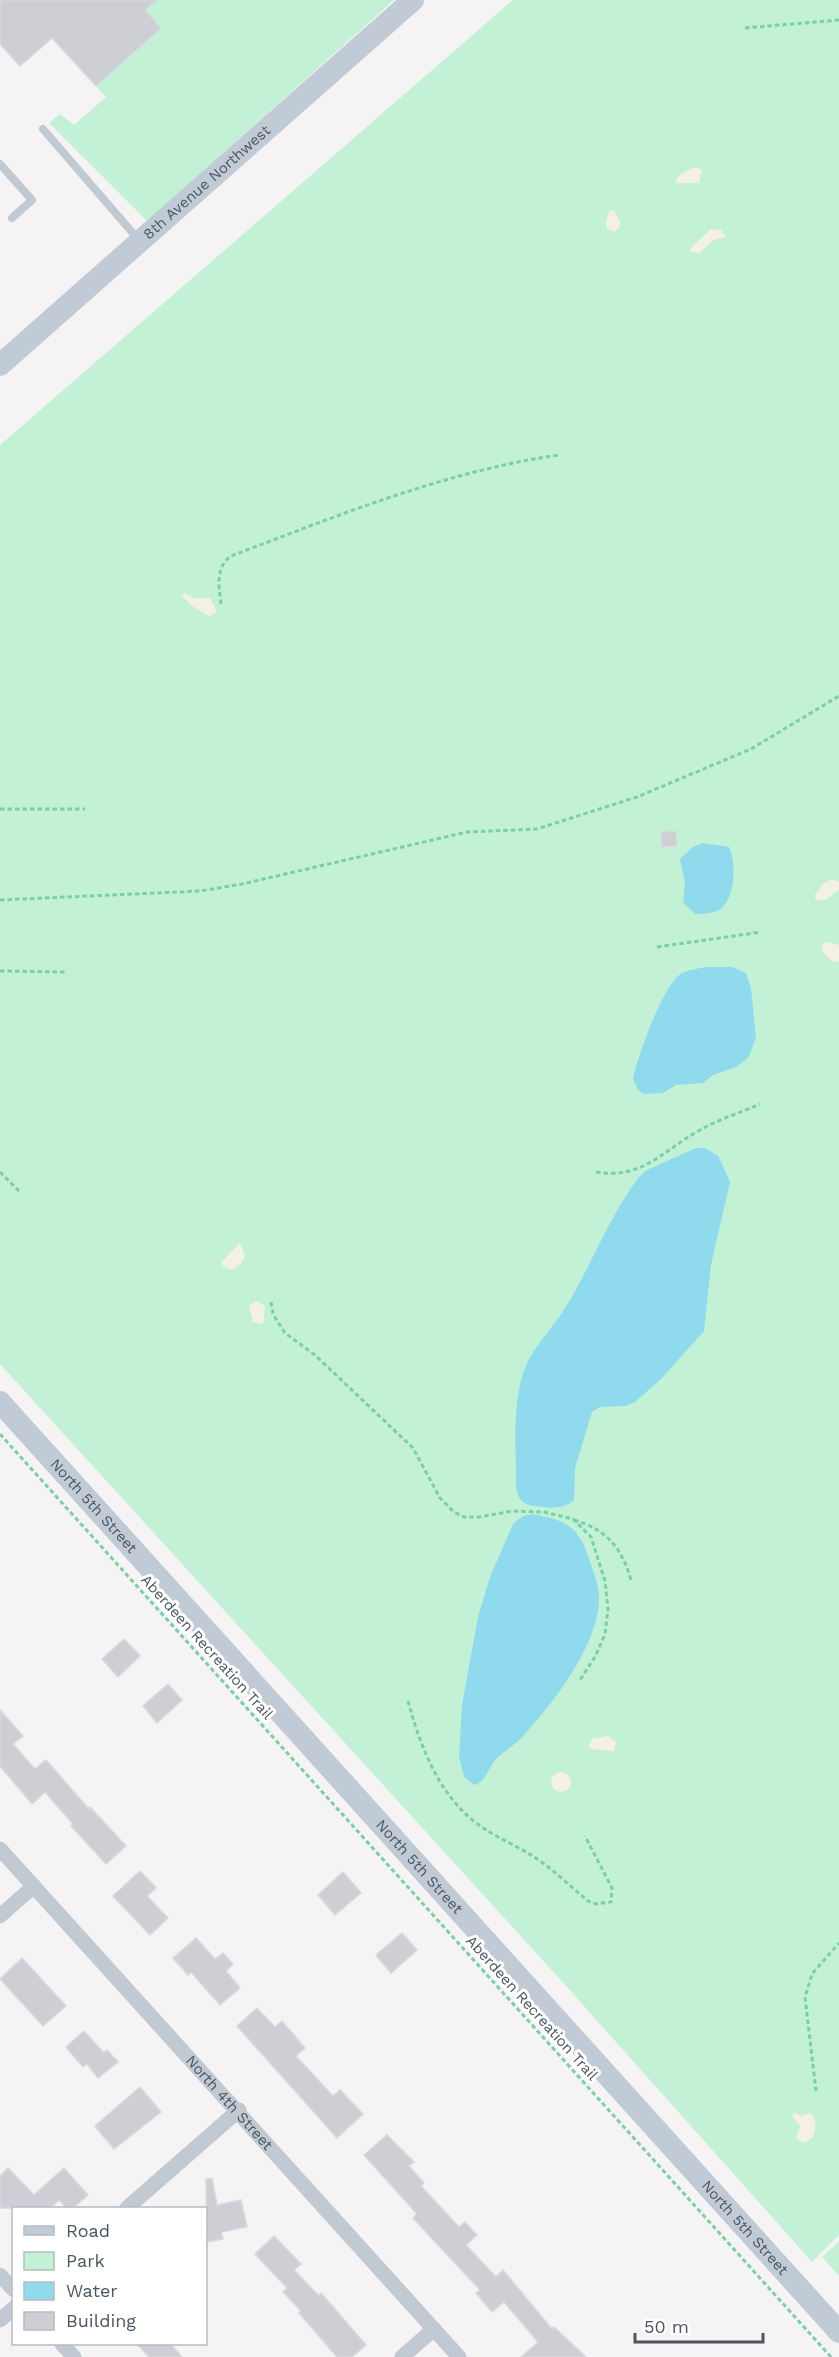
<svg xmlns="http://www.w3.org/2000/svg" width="839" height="2357" font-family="'Work Sans',sans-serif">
	<rect width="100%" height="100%" fill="#f5f3f3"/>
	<g fill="#c3f1d5">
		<polygon points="157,0 394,0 147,221 49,123 60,114 74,125 106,97 96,86 160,28 145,10"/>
		<polygon points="513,0 839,0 839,2235 812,2262 559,1978 0,1364 0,445"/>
		<polygon points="839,2241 839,2276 822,2257"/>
	</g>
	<g fill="#f5f0e5">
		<polygon points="694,167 702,170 699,183 676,183 678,176"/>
		<polygon points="610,210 615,211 620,222 619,228 614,232 607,229 606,222"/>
		<polygon points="711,229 721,230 726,237 714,240 699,253 691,252 690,249"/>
		<polygon points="184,593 194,598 210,598 217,612 209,616 192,606 182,596"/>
		<polygon points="832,879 839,882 839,889 826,900 817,900 814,896 824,883"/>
		<polygon points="826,942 839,945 839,961 833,962 822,951 823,944"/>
		<path d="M240,1243l5,13c-5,11 -15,20 -24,7z"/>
		<polygon points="256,1301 265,1306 263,1324 253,1322 249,1306"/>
		<polygon points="608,1736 616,1742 614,1751 591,1749 589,1745 592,1739"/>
		<circle cx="561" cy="1782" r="10"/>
		<path d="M795,2113l7,3 9,-3c6,8 5,15 2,24l-8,6 -9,-5 4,-12 -8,-10z"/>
	</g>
	<g fill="#90daee">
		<path d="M703,843l26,4c8,15 6,54 -10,63 -7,4 -16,4 -24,4l-12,-12 2,-19 -5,-24 13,-12z"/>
		<path d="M705,967h27l14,6 5,15 5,50 -8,20 -12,9 -23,8 -10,8 -27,2 -13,8 -19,1 -5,-3 -6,-12c3,-20 30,-91 45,-103 7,-6 18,-7 27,-9z"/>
		<path d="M696,1148h9l13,8 12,26 -19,83 -7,66 -42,47 -27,24 -10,4 -25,1 -8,5 -17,56 -1,32c-11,10 -25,8 -39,6 -22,-2 -19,-21 -19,-38 -1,-29 -2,-63 6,-91 8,-28 29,-46 43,-69 27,-43 44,-92 74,-131l8,-7z"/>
		<path d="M533,1514c36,7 46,13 58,50 3,10 7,20 8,31 2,46 -44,106 -74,139 -8,10 -19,15 -28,24 -9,9 -10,24 -23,27l-10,-8 -5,-21 3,-51 16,-88 12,-40 23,-53 10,-8z"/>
	</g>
	<g fill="#cdcfd5" stroke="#d7d9de" stroke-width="1.5">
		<polygon points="0,0 157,0 145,10 161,28 96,86 52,38 20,66 0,44"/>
		<polygon points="676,831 677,846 662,847 661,832"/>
		<polygon points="124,1639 140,1656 118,1677 102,1659"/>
		<polygon points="168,1684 182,1700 157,1723 143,1706"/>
		<polygon points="0,1710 23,1736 13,1744 35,1769 46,1760 89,1809 90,1807 126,1846 106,1864 71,1826 73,1824 45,1792 32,1804 0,1766"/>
		<polygon points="140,1871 156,1888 147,1896 168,1918 150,1935 113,1896"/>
		<polygon points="343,1872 361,1893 335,1915 318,1895"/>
		<polygon points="402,1933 417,1950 391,1973 376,1955"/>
		<polygon points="196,1938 215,1959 223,1953 233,1964 226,1971 240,1988 220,2005 191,1972 188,1975 173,1958"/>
		<polygon points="22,1958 66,2006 43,2026 0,1979"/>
		<polygon points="257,2008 275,2027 282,2021 305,2048 296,2056 333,2096 340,2090 363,2114 337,2138 237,2026"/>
		<polygon points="84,2031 104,2053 107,2050 118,2062 98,2078 87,2064 83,2067 66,2047"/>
		<polygon points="140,2087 161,2112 114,2149 95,2126"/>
		<polygon points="387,2135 414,2162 409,2166 424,2183 421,2186 459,2227 465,2222 477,2235 466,2245 496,2277 503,2270 552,2329 554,2327 586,2357 521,2357 538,2342 504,2302 492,2312 476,2293 480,2290 413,2218 417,2214 364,2155"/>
		<polygon points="8,2168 34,2195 64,2168 88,2195 73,2208 67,2208 59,2200 50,2208 0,2208 0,2176"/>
		<polygon points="212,2178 217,2205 241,2200 247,2227 221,2232 223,2239 207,2242 206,2179"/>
		<polygon points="274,2236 301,2264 294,2270 319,2296 321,2293 366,2345 352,2357 337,2357 299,2313 301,2311 283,2292 287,2288 255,2254"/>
		<polygon points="136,2343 170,2343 182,2357 149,2357"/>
	</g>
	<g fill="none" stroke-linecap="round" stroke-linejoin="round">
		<g stroke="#7ad0a6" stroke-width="3" stroke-dasharray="4.5 3" stroke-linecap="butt">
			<polyline points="745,28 839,20"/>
			<path d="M221,604c-2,-17 -6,-37 10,-48 106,-40 215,-85 328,-101"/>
			<polyline points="0,809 85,809"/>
			<polyline points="0,900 200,891 242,884 467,832 537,829 637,797 751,749 839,696"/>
			<polyline points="657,947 761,932"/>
			<polyline points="0,971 67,972"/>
			<polyline points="0,1172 21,1193"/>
			<path d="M596,1172c47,8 67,-22 104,-42 19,-11 40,-17 60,-26"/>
			<polyline points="271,1302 273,1314 285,1333 315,1355 413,1448 440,1498 454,1512 464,1517 479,1517 513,1511 544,1512 573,1519 591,1537 605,1581 608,1609 605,1634 595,1657 580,1680"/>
			<polyline points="0,1434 831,2357"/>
			<path d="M574,1520c32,9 48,28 57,60"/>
			<path d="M408,1701c11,41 28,87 61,116 17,16 43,26 62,38 21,13 39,31 57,46l8,3 15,-2 1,-14 -27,-52"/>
			<polyline points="816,2091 805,1997 812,1974 839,1943"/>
		</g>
		<g stroke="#c1cad2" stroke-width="8">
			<polyline points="43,129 138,239"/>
			<polyline points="0,164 32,200 12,218"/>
		</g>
		<g stroke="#c1cad2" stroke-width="15">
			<path id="s1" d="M0,1849l459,508"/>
			<polyline points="0,1916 34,1886"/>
			<polyline points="127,2208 239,2110"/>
			<polyline points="0,2275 14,2290"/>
			<polyline points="0,2320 14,2308"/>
			<polyline points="62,2344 74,2357"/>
			<polyline points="402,2357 434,2329"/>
		</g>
		<g stroke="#c1cbd6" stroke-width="22">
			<path id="s2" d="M0,365l413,-365"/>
			<path id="s3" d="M0,1402l839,930"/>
		</g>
	</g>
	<g text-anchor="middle" stroke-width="6" stroke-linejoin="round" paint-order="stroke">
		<g font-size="15" fill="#4a5661" stroke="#fff">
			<text dy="5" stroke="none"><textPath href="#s2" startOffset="276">8th Avenue Northwest</textPath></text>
			<text dy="5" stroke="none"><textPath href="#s3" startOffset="140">North 5th Street</textPath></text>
			<text transform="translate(207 1647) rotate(48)" y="5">Aberdeen Recreation Trail</text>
			<text dy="5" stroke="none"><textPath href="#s3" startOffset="626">North 5th Street</textPath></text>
			<text transform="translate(532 2008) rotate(48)" y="5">Aberdeen Recreation Trail</text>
			<text dy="5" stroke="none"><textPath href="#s1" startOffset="342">North 4th Street</textPath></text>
			<text dy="5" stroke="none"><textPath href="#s3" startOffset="1112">North 5th Street</textPath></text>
		</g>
	</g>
	<rect x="12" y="2207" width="195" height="138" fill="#ffffff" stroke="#b7bbc0" stroke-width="1.5"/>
	<rect x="24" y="2226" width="30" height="9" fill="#c1cbd6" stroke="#b7bbc0" stroke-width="1.5"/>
	<text x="66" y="2237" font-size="18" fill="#4a5661">Road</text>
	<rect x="24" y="2252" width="30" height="18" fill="#c3f1d5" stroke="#b7bbc0" stroke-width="1.5"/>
	<text x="66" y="2267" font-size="18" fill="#4a5661">Park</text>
	<rect x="24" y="2282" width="30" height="18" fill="#90daee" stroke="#b7bbc0" stroke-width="1.5"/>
	<text x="66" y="2297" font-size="18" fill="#4a5661">Water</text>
	<rect x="24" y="2312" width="30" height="18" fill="#cdcfd5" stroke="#b7bbc0" stroke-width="1.5"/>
	<text x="66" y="2327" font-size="18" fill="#4a5661">Building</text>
	<path d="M635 2333v9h128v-9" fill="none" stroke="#4a5661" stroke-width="3"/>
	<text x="644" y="2333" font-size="18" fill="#4a5661" stroke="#ffffff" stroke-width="4.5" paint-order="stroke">50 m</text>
</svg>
